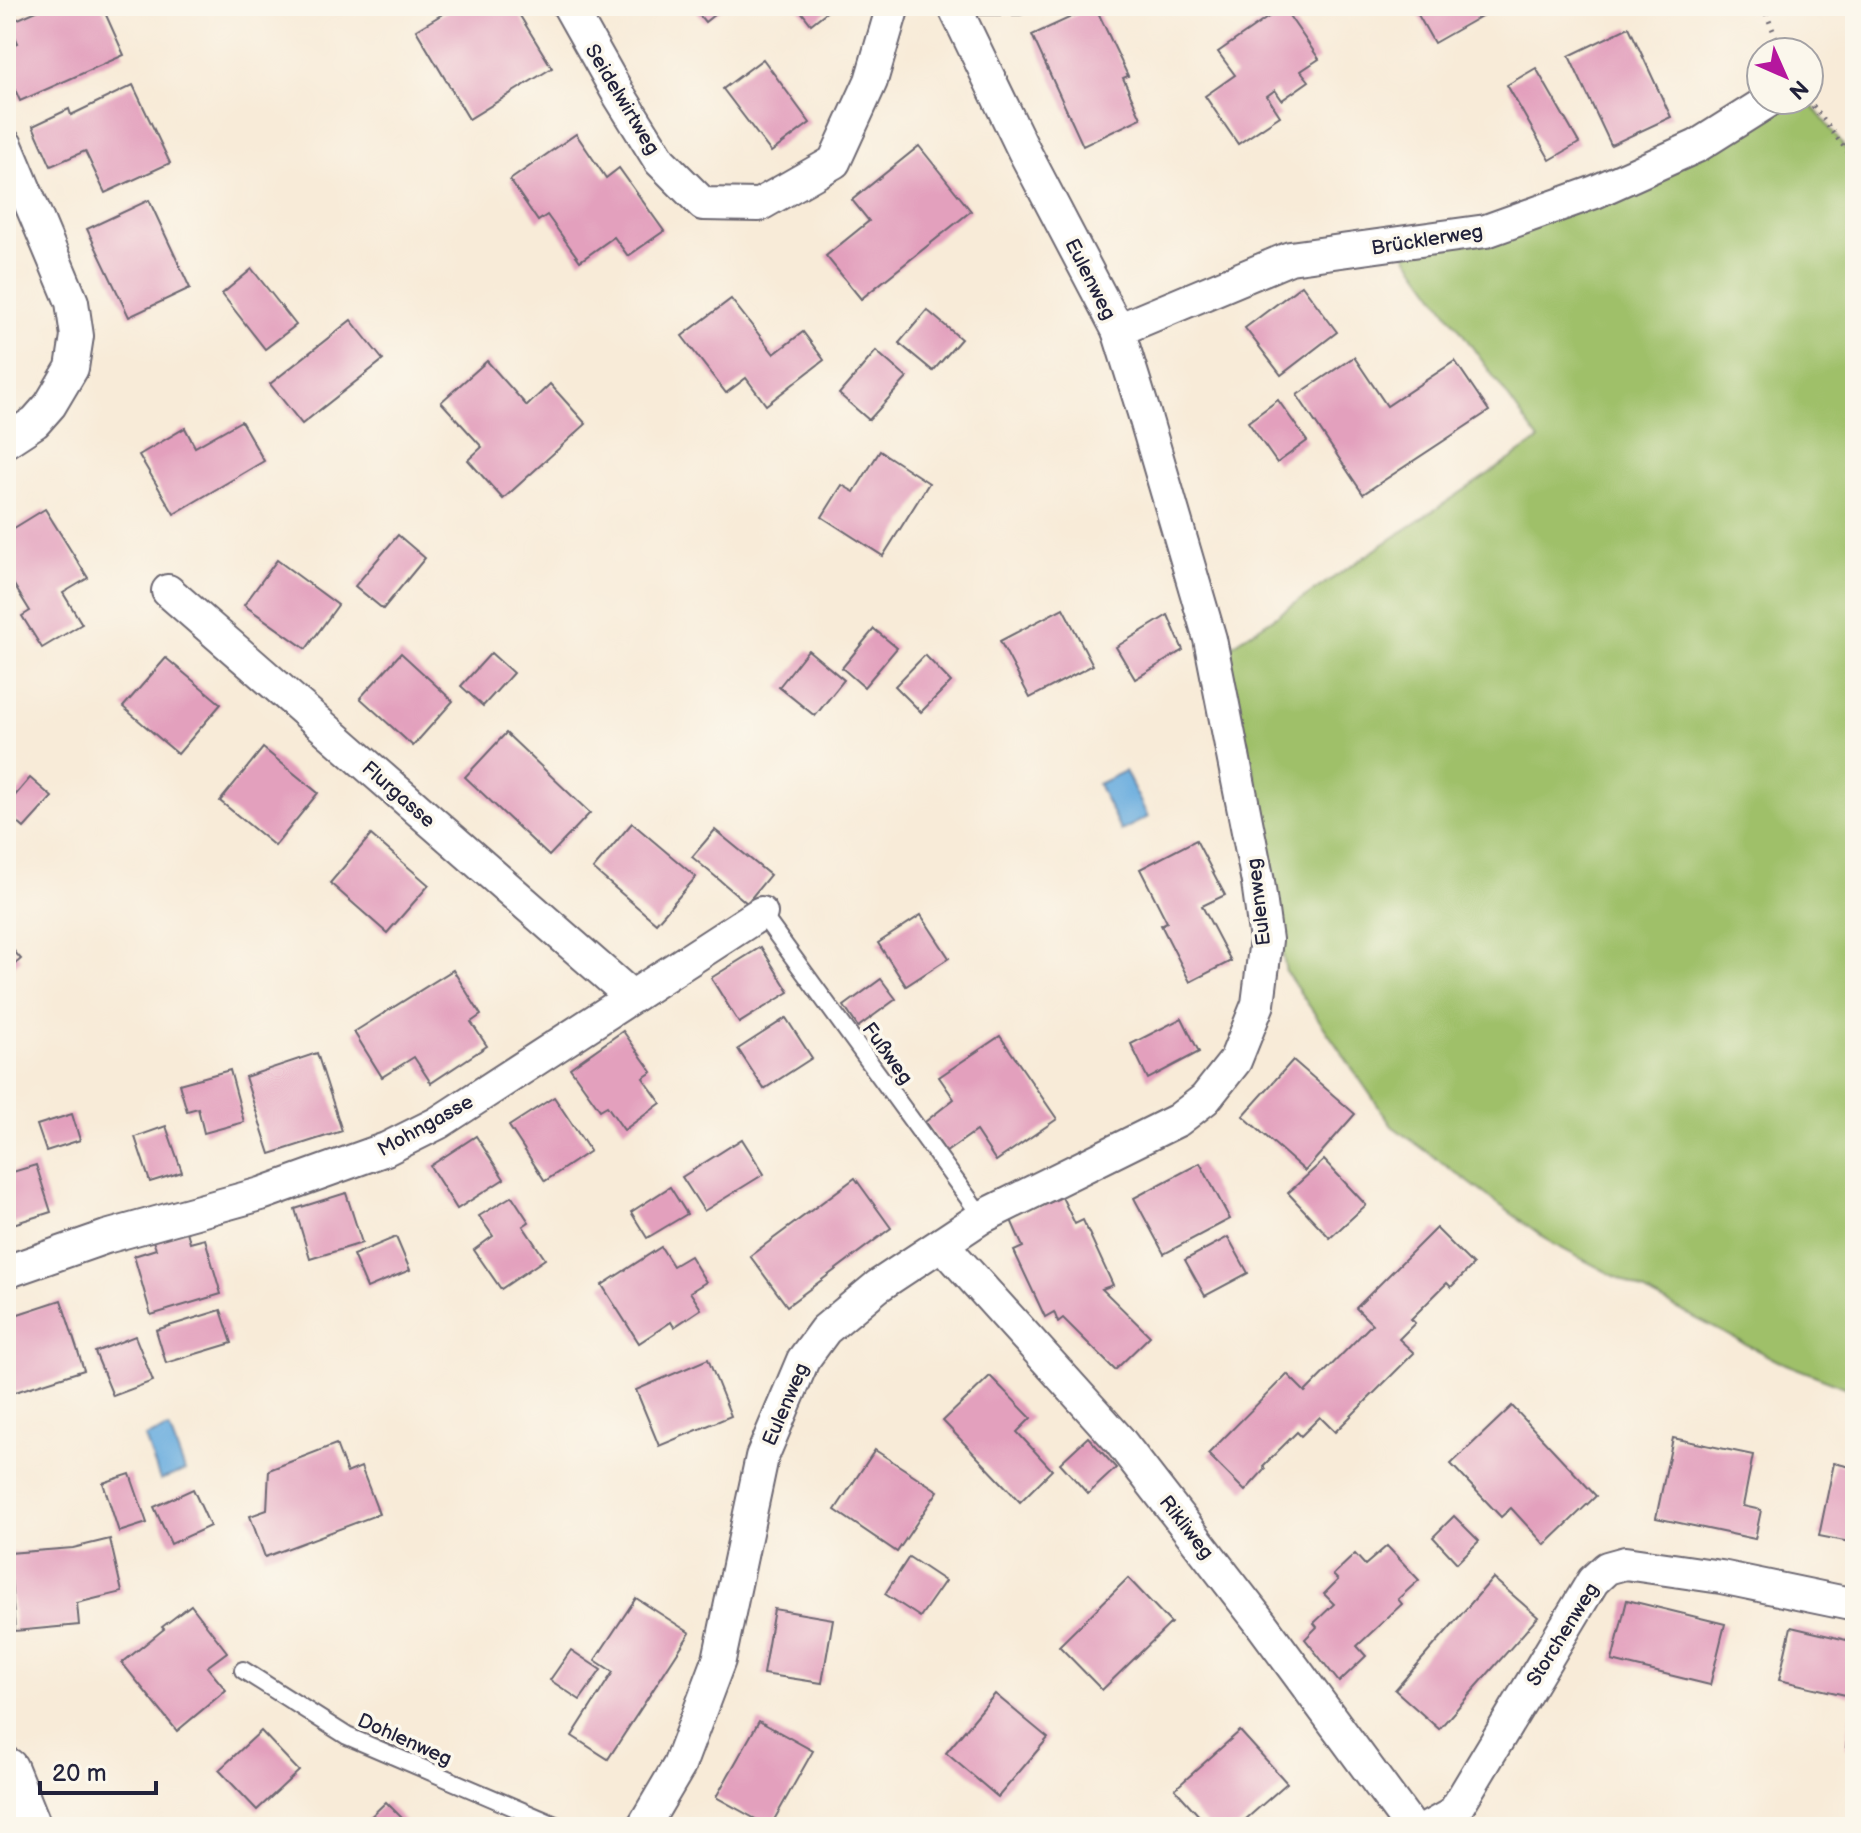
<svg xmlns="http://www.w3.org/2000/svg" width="1861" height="1833" font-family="'Balsamiq Sans',sans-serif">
	<rect width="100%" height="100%" fill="#fbf7ec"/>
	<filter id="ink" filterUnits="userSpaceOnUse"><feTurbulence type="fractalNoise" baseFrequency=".0125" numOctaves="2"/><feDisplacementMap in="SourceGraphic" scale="16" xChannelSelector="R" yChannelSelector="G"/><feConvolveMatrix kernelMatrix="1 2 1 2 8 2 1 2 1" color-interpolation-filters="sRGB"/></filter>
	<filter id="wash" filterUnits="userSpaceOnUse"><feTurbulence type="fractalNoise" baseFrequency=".006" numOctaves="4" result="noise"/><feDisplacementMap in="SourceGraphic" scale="32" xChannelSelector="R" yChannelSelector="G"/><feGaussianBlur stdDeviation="1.8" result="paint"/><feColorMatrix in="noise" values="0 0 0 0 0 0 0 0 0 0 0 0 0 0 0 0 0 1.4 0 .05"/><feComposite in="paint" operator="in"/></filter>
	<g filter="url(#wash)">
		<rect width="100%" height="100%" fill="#f8ebd8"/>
		<polygon fill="#9fc069" stroke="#607152" stroke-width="2" points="1772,100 1808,100 1855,161 1855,1391 1778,1361 1553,1244 1392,1126 1286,972 1279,933 1264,815 1224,651 1539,440 1404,252 1518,227"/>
		<g fill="#68acde" stroke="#45678c" stroke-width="2">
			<polygon points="1125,771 1148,817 1121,831 1098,784"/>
			<polygon points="169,1428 185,1471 160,1480 145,1437"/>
		</g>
		<g id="blocks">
			<g fill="#e3a0bd">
				<polygon points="48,6 102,6 124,55 20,101 6,69 6,48 18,43 9,23"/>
				<polygon points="456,6 514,6 552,68 469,119 416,30"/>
				<polygon points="692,6 725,6 705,22"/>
				<polygon points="797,6 834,6 811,24"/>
				<polygon points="1095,6 1128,76 1123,78 1141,118 1083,146 1032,35"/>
				<polygon points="1413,6 1499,6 1434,43"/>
				<polygon points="1283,7 1319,59 1301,71 1309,81 1282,100 1275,90 1267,96 1280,116 1238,144 1205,96 1235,75 1218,52"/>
				<polygon points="1629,27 1671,117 1611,145 1569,56"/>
				<polygon points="763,59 810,123 771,152 723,89"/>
				<polygon points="1536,68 1579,143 1550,160 1507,85"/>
				<polygon points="133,85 170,163 105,193 85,151 51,166 33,126 69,109 71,115"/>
				<polygon points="576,134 606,178 619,168 664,231 628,256 614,237 580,261 547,215 538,221 510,180"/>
				<polygon points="919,146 971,211 861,299 826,256 869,221 852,200"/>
				<polygon points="149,200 190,288 129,317 87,229"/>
				<polygon points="252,269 296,325 265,349 222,294"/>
				<polygon points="1302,285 1337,332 1281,375 1245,328"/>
				<polygon points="731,299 774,354 803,332 824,360 766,405 746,378 726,393 682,336"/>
				<polygon points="927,310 961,339 933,371 899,343"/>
				<polygon points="351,320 383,360 302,424 270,384"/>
				<polygon points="876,351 907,378 869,420 839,394"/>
				<polygon points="1354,357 1387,406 1455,361 1489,411 1363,494 1297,395"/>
				<polygon points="487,361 527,406 550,384 586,424 503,499 468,460 482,447 441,402"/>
				<polygon points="1278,400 1307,441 1277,463 1248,422"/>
				<polygon points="241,421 264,461 174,514 139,455 185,428 195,447"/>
				<polygon points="880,451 929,483 883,556 822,517 842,485 854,492"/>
				<polygon points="45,509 88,578 63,593 82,624 42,648 22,616 30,611 6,572 6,533"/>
				<polygon points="398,535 425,558 383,609 355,586"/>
				<polygon points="277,560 338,605 306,649 244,605"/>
				<polygon points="1063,608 1093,665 1030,698 1000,641"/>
				<polygon points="1168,615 1183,650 1135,679 1116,647"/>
				<polygon points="874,629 897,648 864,687 842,668"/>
				<polygon points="808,650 844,680 815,716 779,687"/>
				<polygon points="401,653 453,701 413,746 360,698"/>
				<polygon points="491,653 513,673 483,706 461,686"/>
				<polygon points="925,655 951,682 921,712 895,686"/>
				<polygon points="166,658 221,704 178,754 123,707"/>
				<polygon points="506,733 590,813 549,856 465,777"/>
				<polygon points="263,748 318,793 275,846 220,801"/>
				<polygon points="30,778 52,797 24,828 6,812 6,806"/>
				<polygon points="632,823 696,877 656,923 593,869"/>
				<polygon points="715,830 770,875 747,903 692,857"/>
				<polygon points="371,835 429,885 387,933 330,883"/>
				<polygon points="1196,840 1225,895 1202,906 1231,961 1190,982 1161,925 1167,922 1140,869"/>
				<polygon points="921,915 949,958 906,986 878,943"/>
				<polygon points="6,942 21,959 6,972"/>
				<polygon points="761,947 789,992 739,1023 711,978"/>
				<polygon points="453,970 481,1015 471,1022 487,1046 431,1083 414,1057 382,1077 354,1032"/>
				<polygon points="881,979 896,999 858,1027 844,1006"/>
				<polygon points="786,1018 812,1058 764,1089 738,1049"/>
				<polygon points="1182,1018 1199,1052 1148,1079 1131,1044"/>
				<polygon points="623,1031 652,1072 643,1078 661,1103 624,1130 607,1106 600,1110 570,1068"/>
				<polygon points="1000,1036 1057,1119 996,1161 976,1131 946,1152 925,1122 954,1099 939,1077"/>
				<polygon points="317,1053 342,1131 270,1154 245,1077"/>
				<polygon points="1293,1060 1355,1114 1305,1171 1243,1116"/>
				<polygon points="230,1070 244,1122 204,1133 198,1108 187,1111 179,1084"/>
				<polygon points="554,1097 590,1151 545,1181 509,1126"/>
				<polygon points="72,1114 80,1140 46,1151 37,1125"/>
				<polygon points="166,1126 182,1172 150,1182 135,1137"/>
				<polygon points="476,1136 504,1179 457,1209 430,1166"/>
				<polygon points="742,1139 764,1174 704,1211 682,1177"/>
				<polygon points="1324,1160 1366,1205 1330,1238 1288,1193"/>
				<polygon points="1200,1163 1230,1219 1164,1254 1134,1198"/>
				<polygon points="36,1165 51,1212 13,1224 6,1204 6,1174"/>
				<polygon points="855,1178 891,1228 787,1306 750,1256"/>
				<polygon points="670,1187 687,1214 647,1238 631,1212"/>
				<polygon points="346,1193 362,1243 310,1259 295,1209"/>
				<polygon points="512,1196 529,1222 523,1226 545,1259 501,1289 474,1250 493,1236 479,1216"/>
				<polygon points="1062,1197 1075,1224 1083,1220 1113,1285 1102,1289 1150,1336 1115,1370 1063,1318 1058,1322 1054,1312 1045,1317 1014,1251 1023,1247 1011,1220"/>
				<polygon points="1436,1228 1473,1265 1451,1287 1447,1283 1411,1319 1415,1323 1399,1339 1414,1353 1335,1432 1320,1417 1301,1436 1297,1432 1263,1466 1265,1469 1245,1491 1208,1454 1287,1374 1305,1392 1372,1324 1356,1308"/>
				<polygon points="187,1231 190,1243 205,1239 221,1294 151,1315 134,1256 156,1249 153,1241"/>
				<polygon points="396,1237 410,1270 367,1288 353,1255"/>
				<polygon points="1228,1237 1248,1273 1205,1296 1185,1260"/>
				<polygon points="661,1247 673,1266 690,1256 706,1282 690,1292 701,1309 674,1327 671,1322 639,1343 602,1285"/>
				<polygon points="61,1300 84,1370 6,1395 6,1318"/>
				<polygon points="221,1310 232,1343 166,1363 156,1330"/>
				<polygon points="135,1336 153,1381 113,1396 95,1352"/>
				<polygon points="708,1359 731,1416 659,1446 636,1390"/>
				<polygon points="990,1376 1031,1418 1017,1432 1052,1470 1020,1502 943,1421"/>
				<polygon points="1512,1406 1596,1496 1545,1545 1511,1508 1501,1517 1451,1464"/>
				<polygon points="1088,1437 1116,1468 1088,1494 1060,1463"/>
				<polygon points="1673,1438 1753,1455 1743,1506 1761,1510 1755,1539 1656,1518"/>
				<polygon points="336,1444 347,1473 361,1467 379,1514 265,1557 250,1516 267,1510 269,1470"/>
				<polygon points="875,1450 938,1491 897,1552 835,1510"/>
				<polygon points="1834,1463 1855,1468 1855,1543 1819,1536"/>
				<polygon points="130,1474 147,1523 119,1532 103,1483"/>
				<polygon points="193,1489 210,1526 171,1544 154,1507"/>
				<polygon points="1454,1516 1479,1541 1457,1563 1433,1537"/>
				<polygon points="110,1539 122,1592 77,1603 79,1625 15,1631 9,1553 73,1548"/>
				<polygon points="1387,1546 1419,1580 1398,1599 1402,1604 1357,1646 1366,1656 1339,1682 1305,1639 1317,1627 1314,1623 1334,1604 1324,1594 1338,1580 1333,1575 1355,1554 1365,1565"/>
				<polygon points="909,1557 945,1581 920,1617 885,1594"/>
				<polygon points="1128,1578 1171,1623 1102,1690 1059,1646"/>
				<polygon points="1493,1578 1538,1617 1439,1729 1395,1690"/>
				<polygon points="636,1598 690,1633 608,1759 572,1736 613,1672 595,1660"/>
				<polygon points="1627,1600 1725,1624 1710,1685 1612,1661"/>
				<polygon points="191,1605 227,1652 207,1667 226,1690 177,1731 122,1663 164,1629 162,1627"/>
				<polygon points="774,1609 833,1619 822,1683 763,1674"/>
				<polygon points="1791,1627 1855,1642 1855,1673 1850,1696 1779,1680"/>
				<polygon points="571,1650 601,1670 580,1700 550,1680"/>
				<polygon points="995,1694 1048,1738 998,1797 946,1753"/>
				<polygon points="1853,1704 1855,1704 1855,1749 1846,1747"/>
				<polygon points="759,1721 813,1751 770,1827 716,1797"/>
				<polygon points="261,1731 299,1771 257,1810 219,1770"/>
				<polygon points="1240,1731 1287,1783 1237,1827 1209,1827 1175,1789"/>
				<polygon points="386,1802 411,1827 360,1827"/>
			</g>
		</g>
	</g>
	<g filter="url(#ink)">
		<use href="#blocks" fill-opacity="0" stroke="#6d6872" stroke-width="2"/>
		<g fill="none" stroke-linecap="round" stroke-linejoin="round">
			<g stroke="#6d6872" stroke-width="20">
				<g id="service">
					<polyline points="964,6 1020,6"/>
					<polyline points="761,913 982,1217"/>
					<polyline points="243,1670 347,1736 560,1827"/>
				</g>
			</g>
			<g stroke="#6d6872" stroke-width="36">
				<g id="minor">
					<polyline points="569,6 619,95 660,161 703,204 759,205 834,162 871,81 893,6"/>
					<polyline points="6,145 72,302 77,336 72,368 50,405 35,422 6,441"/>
					<polyline points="1118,330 1290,258 1486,231 1595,192 1697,146 1770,100"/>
					<polyline points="168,591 631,996"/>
					<polyline points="942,1244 1119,1440 1260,1622 1411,1827"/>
					<polyline points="6,1272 106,1237 261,1194 386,1149 438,1123 761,913"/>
					<polyline points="643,1827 679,1766 719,1660 762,1457 803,1360 825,1330 878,1286 982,1217 1178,1120 1205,1099 1235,1061 1258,1004 1266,940 1258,882 1210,639 1144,413 1118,330 1024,151 954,6"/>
					<polyline points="1430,1827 1453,1814 1593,1581 1607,1568 1625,1563 1721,1577 1855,1605"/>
				</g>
			</g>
			<g stroke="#6d6872" stroke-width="48">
				<polyline id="primary" points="6,1770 29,1827"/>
			</g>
			<g stroke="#6d6872" stroke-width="5" stroke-dasharray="2 6" stroke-linecap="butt">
				<polyline points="1763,6 1782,52"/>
				<polyline points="1808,100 1855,161"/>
			</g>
			<use href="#service" stroke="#fff" stroke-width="16"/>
			<use href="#minor" stroke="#fff" stroke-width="32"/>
			<use href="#primary" stroke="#fff" stroke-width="44"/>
		</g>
	</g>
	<g text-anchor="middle" stroke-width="7" stroke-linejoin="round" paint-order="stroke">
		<g font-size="20" fill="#22223b" stroke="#fbf7ec">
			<text transform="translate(623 99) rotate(59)" y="7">Seidelwirtweg</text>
			<text transform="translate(1427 239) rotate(-9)" y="7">Brücklerweg</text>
			<text transform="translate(1091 279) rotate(63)" y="7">Eulenweg</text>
			<text transform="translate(399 794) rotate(41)" y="7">Flurgasse</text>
			<text transform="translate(1258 902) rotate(-97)" y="7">Eulenweg</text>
			<text transform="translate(888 1053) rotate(54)" y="7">Fußweg</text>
			<text transform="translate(425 1125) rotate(-29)" y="7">Mohngasse</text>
			<text transform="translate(785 1404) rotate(-67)" y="7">Eulenweg</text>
			<text transform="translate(1187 1527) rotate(52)" y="7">Rikliweg</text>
			<text transform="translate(1562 1634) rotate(-58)" y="7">Storchenweg</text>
			<text transform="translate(405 1739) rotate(24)" y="7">Dohlenweg</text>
		</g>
	</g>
	<rect width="1861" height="1833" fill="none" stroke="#fbf7ec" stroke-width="32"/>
	<g transform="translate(1785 76) rotate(135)"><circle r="38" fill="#fbf7ec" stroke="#a4a2a5" stroke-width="2"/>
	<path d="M0-6L14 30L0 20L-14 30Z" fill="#b5179e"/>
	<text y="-12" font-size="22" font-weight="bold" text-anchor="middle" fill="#22223b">N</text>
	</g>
	<path d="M40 1781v12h116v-12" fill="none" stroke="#22223b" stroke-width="4"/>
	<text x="52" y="1781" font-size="24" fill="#22223b" stroke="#fbf7ec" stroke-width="6" paint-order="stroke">20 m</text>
</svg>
